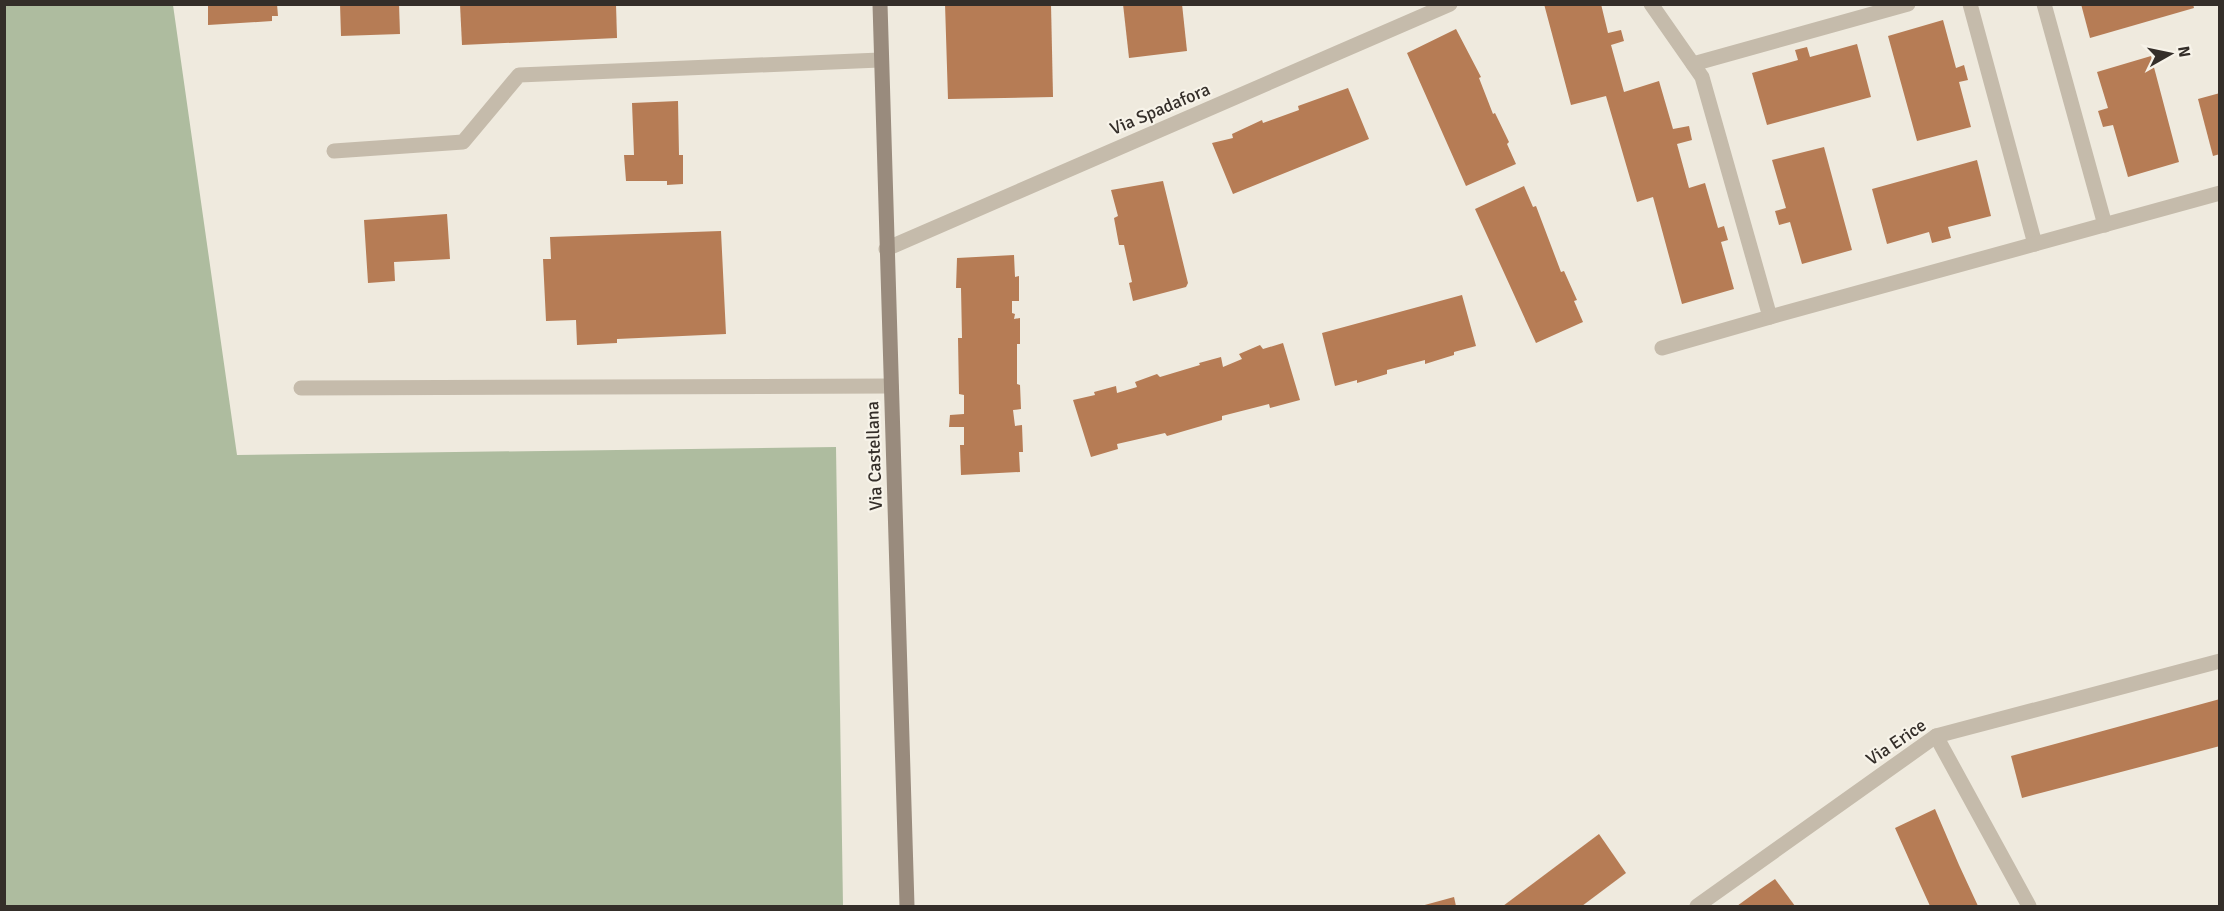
<svg xmlns="http://www.w3.org/2000/svg" width="2224" height="911" font-family="Signika,sans-serif">
	<rect width="100%" height="100%" fill="#efeade"/>
	<polygon fill="#aebc9f" points="5,4 173,5 237,455 836,447 843,906 5,906"/>
	<g fill="#b67c55">
		<polygon points="208,4 277,4 278,16 272,16 272,21 208,25"/>
		<polygon points="340,4 399,4 400,34 341,36"/>
		<polygon points="460,4 616,4 617,38 462,45"/>
		<polygon points="945,4 1051,4 1053,97 948,99"/>
		<polygon points="1123,4 1182,4 1187,51 1129,58"/>
		<polygon points="1544,4 1601,4 1608,33 1621,30 1624,41 1611,45 1624,92 1659,81 1673,129 1689,126 1692,140 1677,144 1689,188 1705,183 1718,228 1724,226 1728,240 1721,242 1734,289 1682,304 1653,197 1637,202 1606,96 1571,105"/>
		<polygon points="2081,4 2193,4 2194,8 2090,38"/>
		<polygon points="1943,20 1956,68 1964,65 1968,80 1959,82 1971,127 1917,141 1888,36"/>
		<polygon points="1456,29 1481,77 1479,78 1493,114 1495,113 1509,142 1507,144 1516,164 1466,186 1407,53"/>
		<polygon points="1857,44 1871,97 1767,125 1752,73 1798,60 1795,50 1807,47 1810,57"/>
		<polygon points="2151,56 2179,162 2128,177 2113,125 2103,127 2098,111 2108,108 2097,72"/>
		<polygon points="1348,88 1369,139 1233,194 1212,143 1233,138 1232,134 1262,120 1263,123 1299,110 1298,106"/>
		<polygon points="2220,93 2220,154 2213,156 2198,99"/>
		<polygon points="678,101 679,155 683,155 683,184 667,185 667,181 626,181 624,155 634,155 632,103"/>
		<polygon points="1824,147 1852,250 1802,264 1790,222 1779,225 1775,211 1786,208 1772,160"/>
		<polygon points="1977,160 1991,216 1948,227 1951,238 1932,243 1929,232 1887,244 1872,189"/>
		<polygon points="1163,181 1188,283 1186,287 1133,301 1129,283 1132,282 1124,245 1119,245 1114,218 1118,216 1111,190"/>
		<polygon points="1524,186 1533,207 1536,206 1561,272 1564,271 1577,300 1574,301 1583,322 1536,343 1475,209"/>
		<polygon points="447,214 450,259 394,262 395,281 368,283 364,220"/>
		<polygon points="721,231 726,334 617,339 617,343 577,345 576,320 546,321 543,259 551,259 550,237"/>
		<polygon points="1014,255 1015,277 1019,276 1019,301 1012,301 1012,313 1015,314 1014,319 1020,318 1020,344 1017,344 1017,384 1020,385 1021,409 1013,410 1015,426 1022,425 1023,452 1019,452 1020,472 961,475 960,445 964,445 964,427 949,427 950,415 964,414 964,395 959,394 958,338 962,338 961,288 956,288 957,258"/>
		<polygon points="1462,295 1476,346 1454,352 1454,355 1425,364 1425,360 1387,370 1387,374 1357,383 1357,380 1335,386 1322,333"/>
		<polygon points="1283,343 1300,400 1270,408 1269,404 1222,416 1222,420 1167,436 1165,433 1117,444 1118,449 1091,457 1073,400 1095,395 1094,392 1116,386 1117,393 1137,387 1135,382 1157,374 1160,377 1200,365 1199,363 1221,357 1223,367 1242,359 1239,354 1260,345 1263,349"/>
		<polygon points="2220,699 2220,746 2022,798 2011,756"/>
		<polygon points="1935,809 1959,865 1978,906 1930,906 1920,884 1895,828"/>
		<polygon points="1599,834 1626,873 1582,906 1503,906"/>
		<polygon points="1775,879 1795,906 1737,906 1759,890"/>
		<polygon points="1454,897 1456,906 1421,906"/>
	</g>
	<g fill="none" stroke-linecap="round" stroke-linejoin="round">
		<g stroke="#c5bbab" stroke-width="15">
			<polyline points="1651,4 1702,77 1770,317 1662,348"/>
			<polyline points="1970,4 2035,244"/>
			<polyline points="2044,4 2105,225"/>
			<polyline points="1693,64 1908,4"/>
			<polyline points="334,151 463,142 519,75 880,60"/>
			<polyline points="886,249 1450,4"/>
			<polyline points="1770,317 2220,193"/>
			<polyline points="301,388 891,386"/>
			<polyline points="1936,736 2029,906"/>
			<polyline points="1697,906 1936,736 2220,661"/>
		</g>
		<polyline stroke="#998b7d" stroke-width="15" points="880,4 907,906"/>
	</g>
	<g text-anchor="middle" stroke-width="4.5" stroke-linejoin="round" paint-order="stroke">
		<g font-size="18" fill="#342e29" stroke="#f7f3e9">
			<text transform="translate(1160 109) rotate(-23)" y="6">Via Spadafora</text>
			<text transform="translate(874 456) rotate(-92)" y="6">Via Castellana</text>
			<text transform="translate(1896 742) rotate(-34)" y="6">Via Erice</text>
		</g>
	</g>
	<rect width="2224" height="911" fill="none" stroke="#342e29" stroke-width="12"/>
	<g transform="translate(2170 54) rotate(81)" stroke="#f7f3e9" stroke-width="4.5" paint-order="stroke">
	<path d="M0-4.5L10 22L0 15L-10 22Z" fill="#342e29"/>
	<text y="-9" font-size="16" font-weight="bold" text-anchor="middle" fill="#342e29">N</text>
	</g>
</svg>
